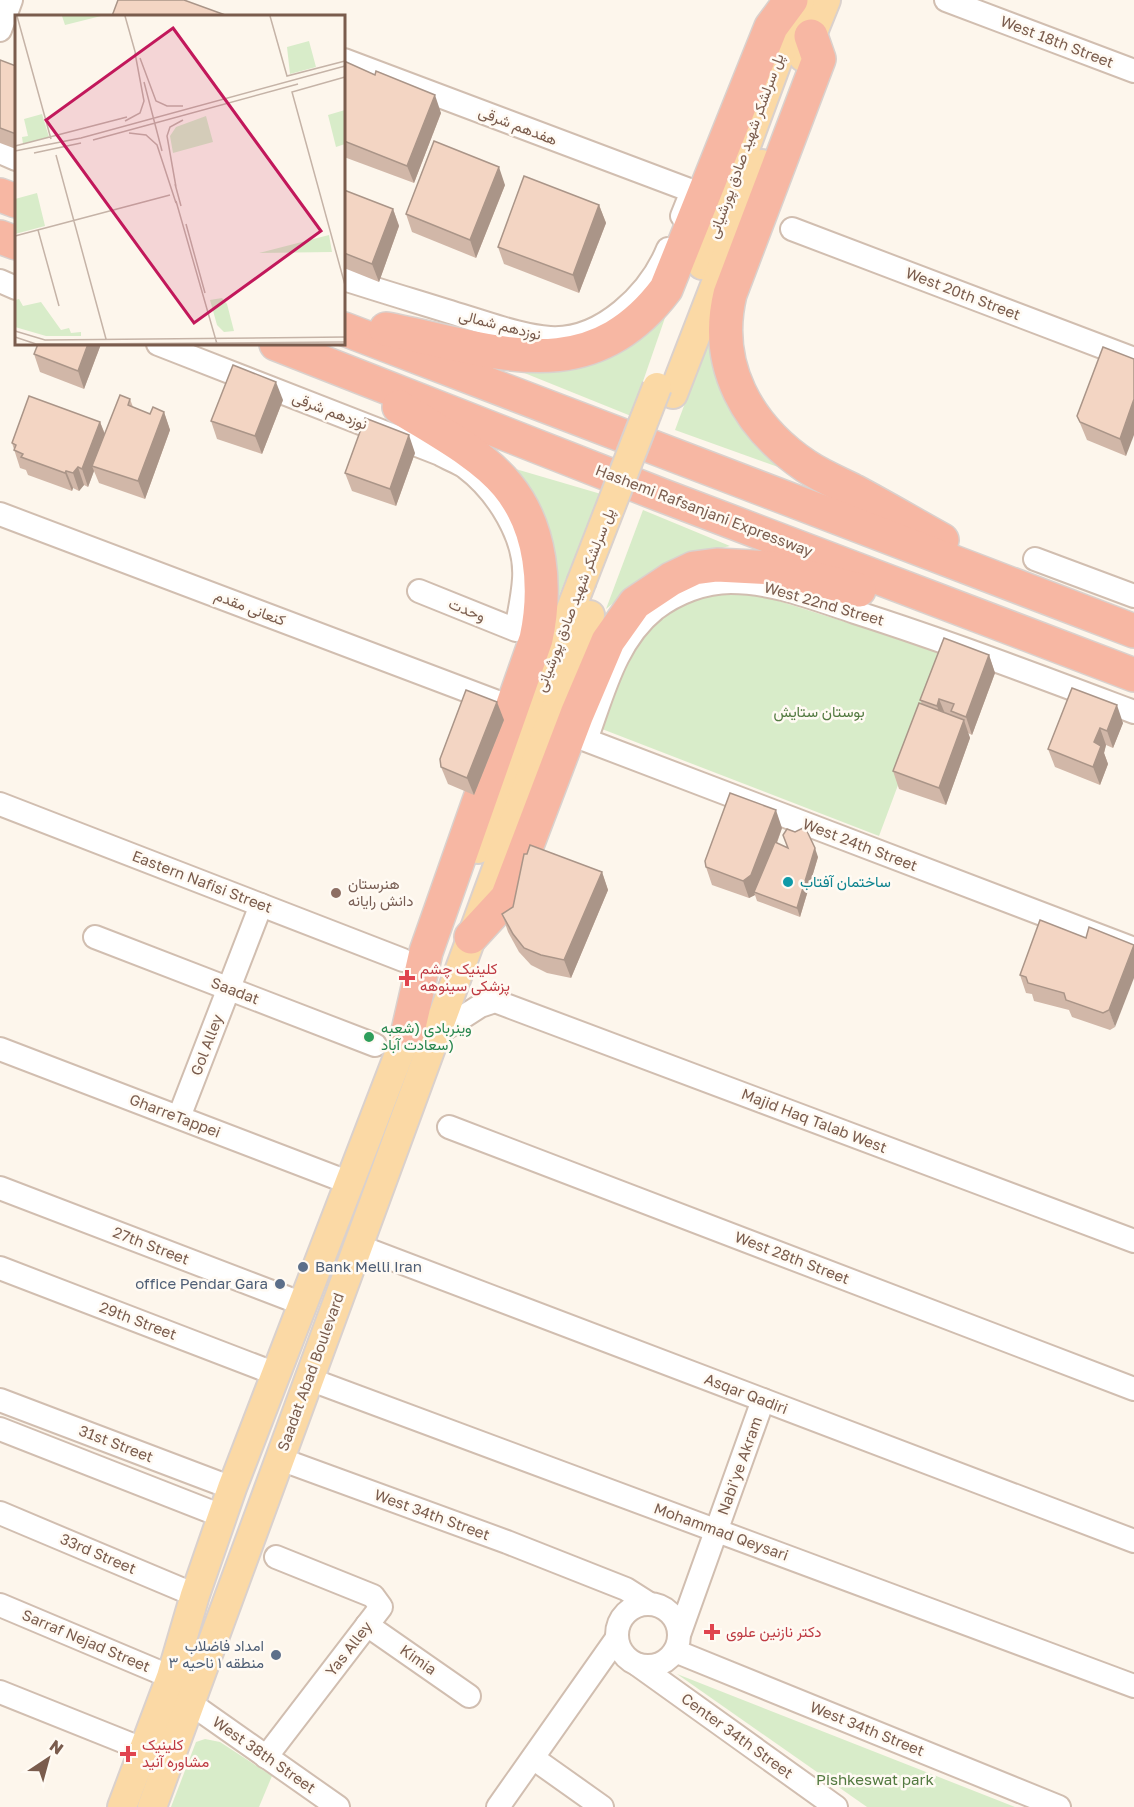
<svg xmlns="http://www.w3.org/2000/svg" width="1134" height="1807" font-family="'Golos Text',Vazirmatn,sans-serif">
	<rect width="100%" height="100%" fill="#fdf6ec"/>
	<g fill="#d8ecc9">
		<polygon points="667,312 631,416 512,368"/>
		<polygon points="715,322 792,472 675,430"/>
		<polygon points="502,465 601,494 551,615"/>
		<polygon points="643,510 730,546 680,558 655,569 606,609"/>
		<path d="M726,590l40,7 181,57 -68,182 -277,-107 -1,-5c31,-81 34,-110 125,-134z"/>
		<polygon points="677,1674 1015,1807 867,1807"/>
		<polygon points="205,1739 220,1742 272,1776 259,1807 171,1807 196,1742"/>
	</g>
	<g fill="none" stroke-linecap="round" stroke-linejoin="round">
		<g stroke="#d1beb0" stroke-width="26">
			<g id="minor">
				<polyline points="946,0 1134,71"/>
				<polyline points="0,30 11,0"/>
				<polyline points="344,60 692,191 682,216"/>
				<polyline points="0,152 16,159"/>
				<polyline points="792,229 1134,359"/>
				<path d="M344,279c40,13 81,25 122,38 27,8 56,19 84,21 52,3 100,-45 118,-89"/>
				<polyline points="0,281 16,288"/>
				<path d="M158,344l282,110c8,5 18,8 25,13 32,24 62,71 59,112 -1,17 -5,34 -8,51l-97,-39"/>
				<polyline points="0,514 500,703"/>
				<polyline points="1035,559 1134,596"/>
				<path d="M1134,712c-93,-35 -185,-70 -279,-100 -40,-13 -81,-30 -124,-30 -27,0 -55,11 -76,27 -40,32 -52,85 -69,131l548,209"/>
				<polyline points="0,804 403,960"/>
				<polyline points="95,937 375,1045"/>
				<polyline points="435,1035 480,1006 495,1001 1134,1241"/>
				<polyline points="0,1049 350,1183"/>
				<polyline points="179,1117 261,905"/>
				<polyline points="449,1127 1134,1389"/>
				<polyline points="0,1188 303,1304"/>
				<polyline points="358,1246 1134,1541"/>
				<polyline points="0,1268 276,1374"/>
				<polyline points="309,1379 1134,1686"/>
				<polyline points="0,1400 232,1488"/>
				<polyline points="0,1429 222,1516"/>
				<polyline points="280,1459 507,1542 626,1589 648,1603"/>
				<polyline points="0,1513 195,1595"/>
				<circle cx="648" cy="1635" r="31"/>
				<polyline points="0,1605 171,1677"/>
				<polyline points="367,1625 469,1696"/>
				<polyline points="680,1632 763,1400"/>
				<polyline points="675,1651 1059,1807"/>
				<polyline points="638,1665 836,1807"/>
				<polyline points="0,1692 145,1750"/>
				<polyline points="190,1703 338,1807"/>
				<polyline points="266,1757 381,1607 373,1596 276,1557"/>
				<polyline points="533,1758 602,1807"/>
				<polyline points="498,1807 617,1638"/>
			</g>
		</g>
		<g stroke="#dad1cd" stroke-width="32">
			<g id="major">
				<polyline points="803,57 826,0"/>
				<polyline points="702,265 800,0"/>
				<polyline points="673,394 762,164"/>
				<polyline points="478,849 581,583"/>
				<polyline points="122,1807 171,1677 195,1595 232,1488 416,1010"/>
				<polyline points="152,1807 590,615"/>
			</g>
		</g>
		<g stroke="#dad1cd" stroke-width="36">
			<g id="highway">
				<path d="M811,36l8,23 -89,235c-17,71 17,132 76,172 15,10 32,17 48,25 30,16 59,33 88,49"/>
				<polyline points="0,195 16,201"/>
				<polyline points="0,237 16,243"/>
				<polyline points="344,329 1134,631"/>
				<path d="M386,329c106,20 202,64 280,-40l105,-262 20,-27"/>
				<polyline points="276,344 661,495 1134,675"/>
				<path d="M399,407c33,21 83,47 108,78 35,42 40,103 29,154l-110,313 -18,79"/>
				<polyline points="471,937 507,898 577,714 608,641 635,603 671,579 694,568 717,565 772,568 859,590"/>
			</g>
		</g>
		<use href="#minor" stroke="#fff" stroke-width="22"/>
		<use href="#major" stroke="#fbd9a5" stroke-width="28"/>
		<use href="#highway" stroke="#f7b7a3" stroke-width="33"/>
		<g stroke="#dad1cd" stroke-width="32" stroke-linecap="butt">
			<polyline id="major-bridge" points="581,583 657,387"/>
		</g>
		<use href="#major-bridge" stroke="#fbd9a5" stroke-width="28"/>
	</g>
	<g fill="#d1b7a8">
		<polygon points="0,60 16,66 16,149 0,143"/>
		<polygon points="344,61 441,113 414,183 344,157"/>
		<polygon points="505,185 476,258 412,232 406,214"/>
		<polygon points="344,190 393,209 399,226 379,282 344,268"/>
		<polygon points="599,205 606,223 579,293 504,264 498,247"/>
		<polygon points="101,344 84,389 40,372 34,354"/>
		<polygon points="1134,359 1126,456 1087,440 1077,416"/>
		<polygon points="130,399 133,407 150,414 164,412 170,430 145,499 99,483 94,471 88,487 84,485 79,491 73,488 72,491 28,475 26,470 20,468 12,443 100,422 105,434"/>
		<polygon points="283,400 262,454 217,439 211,421"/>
		<polygon points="415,453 396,506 352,491 345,473"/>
		<polygon points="989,655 995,673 972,735 968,733 970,738 946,805 899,789 893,771 922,704 920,700"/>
		<polygon points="1072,688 1123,723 1113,748 1106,745 1104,753 1108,764 1100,785 1055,767 1048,749"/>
		<polygon points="504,720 474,795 448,784 441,767"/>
		<polygon points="782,828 777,843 788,848 818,857 800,917 757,901 755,895 749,898 712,885 706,867"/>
		<polygon points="602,872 608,890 571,978 547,973 531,965 519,952 508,932 502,914"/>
		<polygon points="1086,938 1115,1027 1110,1030 1072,1017 1069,1010 1034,1001 1032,994 1026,993 1020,975"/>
	</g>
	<g fill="#aa9588">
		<polygon points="435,95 441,113 414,183 407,166"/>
		<polygon points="499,167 505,185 476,258 470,240"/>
		<polygon points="599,205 606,223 579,293 573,275"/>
		<polygon points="393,209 399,226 379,282 372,264"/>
		<polygon points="88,344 101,344 84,389 78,371"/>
		<polygon points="276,382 283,400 262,454 255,436"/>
		<polygon points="1134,399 1134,435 1126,456 1120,439"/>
		<polygon points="164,412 170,430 145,499 138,481"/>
		<polygon points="100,422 107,440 92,466 94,471 88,487 82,469"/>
		<polygon points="409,435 415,453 396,506 390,489"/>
		<polygon points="78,467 84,485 79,491 73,473"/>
		<polygon points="66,471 73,488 72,491 65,473"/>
		<polygon points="989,655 995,673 972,735 966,717"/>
		<polygon points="939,699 946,716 943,724 937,706"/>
		<polygon points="497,702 504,720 474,795 467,778"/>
		<polygon points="1117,705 1123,723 1113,748 1107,731"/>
		<polygon points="964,720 970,738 946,805 939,788"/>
		<polygon points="1100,728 1106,745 1104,753 1108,764 1100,785 1093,767 1094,742"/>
		<polygon points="776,810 782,828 758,893 754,892 755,895 749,898 743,881"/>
		<polygon points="815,848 818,857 800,917 797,908"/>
		<polygon points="602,872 608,890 571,978 564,960"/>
		<polygon points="1134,945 1134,978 1115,1027 1109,1010"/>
	</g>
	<g fill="#f3d5c3" stroke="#aa9588" stroke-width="1.5">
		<polygon points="118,0 184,0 228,16 112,16"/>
		<polygon points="0,60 16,66 16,134 0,128"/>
		<polygon points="344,61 375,75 376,71 435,95 407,166 344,141"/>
		<polygon points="434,141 499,167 470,240 406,214"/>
		<polygon points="524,176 599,205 573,275 498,247"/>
		<polygon points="344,190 393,209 372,264 344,253"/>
		<polygon points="38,344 88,344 78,371 34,354"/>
		<polygon points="1103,347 1134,359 1134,399 1120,439 1080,422 1077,416"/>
		<polygon points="233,365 276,382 255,436 211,421"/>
		<polygon points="120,395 130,399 128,405 150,414 153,407 164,412 138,481 92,466"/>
		<polygon points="29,396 100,422 82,469 78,467 73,473 66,471 65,473 21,457 23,454 14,450 16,445 12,443"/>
		<polygon points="365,418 409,435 390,489 345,473"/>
		<polygon points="944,638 989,655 966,717 951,711 954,704 939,699 937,706 920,700"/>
		<polygon points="1072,688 1117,705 1107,731 1100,728 1094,742 1101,746 1093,767 1048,749"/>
		<polygon points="466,690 497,702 467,778 441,767 440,759"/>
		<polygon points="919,703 964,720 939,788 893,771"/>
		<polygon points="730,793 776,810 751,875 743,881 706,867 705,861"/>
		<polygon points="805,827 815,848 797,908 754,892 775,842 788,848 783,835 787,829 795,832"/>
		<polygon points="530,845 602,872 564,960 541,955 524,948 513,934 502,914 513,907 524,854 527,854"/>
		<polygon points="1040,920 1086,938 1089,927 1134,945 1109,1010 1103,1013 1066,1000 1064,993 1028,983 1026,977 1020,975"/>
	</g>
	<circle fill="#0f9aa8" stroke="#fffaf3" stroke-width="2" cx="788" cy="882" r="6"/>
	<circle fill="#8d6e63" stroke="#fffaf3" stroke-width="2" cx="336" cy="893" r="6"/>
	<g fill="#e0444e" stroke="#fffaf3" stroke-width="2">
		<path d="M404 969h6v6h6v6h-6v6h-6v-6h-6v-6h6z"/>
		<path d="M709 1623h6v6h6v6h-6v6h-6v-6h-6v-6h6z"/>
		<path d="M125 1745h6v6h6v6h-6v6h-6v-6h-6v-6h6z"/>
	</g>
	<circle fill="#2e9e5b" stroke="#fffaf3" stroke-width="2" cx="369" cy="1037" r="6"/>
	<g fill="#5c6f8a" stroke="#fffaf3" stroke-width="2">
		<circle cx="303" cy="1267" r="6"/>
		<circle cx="280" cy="1284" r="6"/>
		<circle cx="276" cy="1655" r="6"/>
	</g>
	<g text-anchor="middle" stroke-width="5" stroke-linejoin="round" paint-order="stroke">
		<g font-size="15" fill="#7a5c4d" stroke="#fffaf3">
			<text transform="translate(1057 42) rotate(21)" y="5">West 18th Street</text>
			<text transform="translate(518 126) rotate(21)" y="5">هفدهم شرقی</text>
			<text transform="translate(746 146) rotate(-70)" y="5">پل سرلشکر شهید صادق پورشیانی</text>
			<text transform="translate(963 294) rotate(21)" y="5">West 20th Street</text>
			<text transform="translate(500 325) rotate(14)" y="5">نوزدهم شمالی</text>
			<text transform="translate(330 411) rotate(21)" y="5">نوزدهم شرقی</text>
			<text transform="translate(704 511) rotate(21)" y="5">Hashemi Rafsanjani Expressway</text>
			<text transform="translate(575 600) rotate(-69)" y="5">پل سرلشکر شهید صادق پورشیانی</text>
			<text transform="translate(824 604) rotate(16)" y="5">West 22nd Street</text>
			<text transform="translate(250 608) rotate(21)" y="5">کنعانی مقدم</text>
			<text transform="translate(467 610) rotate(22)" y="5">وحدت</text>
			<text transform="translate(860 845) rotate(21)" y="5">West 24th Street</text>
			<text transform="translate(202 882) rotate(21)" y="5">Eastern Nafisi Street</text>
			<text transform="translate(235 991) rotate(21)" y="5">Saadat</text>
			<text transform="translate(207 1045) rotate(-69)" y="5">Gol Alley</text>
			<text transform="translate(175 1116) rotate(21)" y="5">GharreTappei</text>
			<text transform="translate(814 1121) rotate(21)" y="5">Majid Haq Talab West</text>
			<text transform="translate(151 1246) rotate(21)" y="5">27th Street</text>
			<text transform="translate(792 1258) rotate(21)" y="5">West 28th Street</text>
			<text transform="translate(138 1321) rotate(21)" y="5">29th Street</text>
			<text transform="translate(311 1372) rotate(-70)" y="5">Saadat Abad Boulevard</text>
			<text transform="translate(746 1394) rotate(21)" y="5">Asqar Qadiri</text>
			<text transform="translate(116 1444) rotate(21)" y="5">31st Street</text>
			<text transform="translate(740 1466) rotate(-70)" y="5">Nabi'ye Akram</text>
			<text transform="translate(432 1515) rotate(20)" y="5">West 34th Street</text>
			<text transform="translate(721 1532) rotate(20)" y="5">Mohammad Qeysari</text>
			<text transform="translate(98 1554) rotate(23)" y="5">33rd Street</text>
			<text transform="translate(86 1641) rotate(23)" y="5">Sarraf Nejad Street</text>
			<text transform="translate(349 1649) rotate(-52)" y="5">Yas Alley</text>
			<text transform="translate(418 1660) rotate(35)" y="5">Kimia</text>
			<text transform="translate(867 1729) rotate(22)" y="5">West 34th Street</text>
			<text transform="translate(737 1736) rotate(36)" y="5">Center 34th Street</text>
			<text transform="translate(264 1755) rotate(35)" y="5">West 38th Street</text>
		</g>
		<g font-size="15" fill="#537a41" stroke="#fffaf3">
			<text x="819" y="717">بوستان ستایش</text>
			<text x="875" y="1785">Pishkeswat park</text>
		</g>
		<g font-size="15" fill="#0d838f" stroke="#fffaf3" text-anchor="start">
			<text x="800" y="887">ساختمان آفتاب</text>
		</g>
		<g font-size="15" fill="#785e54" stroke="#fffaf3" text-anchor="start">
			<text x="348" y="889">هنرستان<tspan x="348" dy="17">دانش رایانه</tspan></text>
		</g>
		<g font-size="15" fill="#be3a42" stroke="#fffaf3" text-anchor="start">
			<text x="420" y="974">کلینیک چشم<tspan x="420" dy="17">پزشکی سینوهه</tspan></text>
			<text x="726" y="1637">دکتر نازنین علوی</text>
			<text x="142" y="1750">کلینیک<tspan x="142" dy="17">مشاوره آنید</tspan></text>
		</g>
		<g font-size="15" fill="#27864d" stroke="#fffaf3" text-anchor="start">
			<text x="381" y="1033">وینربادی (شعبه<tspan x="381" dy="17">سعادت آباد)</tspan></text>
		</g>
		<g font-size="15" fill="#4e5e75" stroke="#fffaf3" text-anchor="end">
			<text x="315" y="1272" text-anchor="start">Bank Melli Iran</text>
			<text x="268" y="1289">office Pendar Gara</text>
			<text x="264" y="1651">امداد فاضلاب<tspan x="264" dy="17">منطقه ۱ ناحیه ۳</tspan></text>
		</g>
	</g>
	<g transform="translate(15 15)">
		<rect width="330" height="330" fill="#fdf6ec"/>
		<path d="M47,1h39l-36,9zM294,26l7,26 -26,7 -3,-27zM330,95v34l-9,3 -8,-32zM27,99l7,23 -26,7 -1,-7 6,-1 -4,-17zM191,101l7,26 -40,11 -3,-17 6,-9zM22,178l8,33 -30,8v-35zM314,220l3,17 -73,1zM207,283l5,6 7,27 -10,1 -7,-7 -7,-25zM4,284l4,7 18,-4 20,28 8,-2 2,5 10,-1v4h-35l-31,-9v-27z" fill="#d8ecc9"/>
		<path fill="none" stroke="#c5b3a7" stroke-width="1.5" d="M2,1l34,123M110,1l11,39M255,1l17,60 58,-15M125,43l16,43 11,5h16M330,62l-53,15 53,193M129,67l18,69M110,106l15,-8 4,-12 -9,-48M114,118l17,2 11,10 19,58M78,125l205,-56M0,131l112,-29M0,136l66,-13 264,-72M19,138l47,-10M41,140l50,184M160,169l6,22M161,172l-9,-51 3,-9 13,-7M161,186l41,143M171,209l19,69M23,215l21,76M0,221l155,-41M0,316l30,9 300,-3M0,322l21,7h33l276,-2"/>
		<path fill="#c2185b" fill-opacity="0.15" stroke="#c2185b" stroke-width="3" d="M158,13l148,203 -127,92 -148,-203z"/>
		<rect width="330" height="330" fill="none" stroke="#7a5c4d" stroke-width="3"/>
	</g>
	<g transform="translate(48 1759) rotate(36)" stroke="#fffaf3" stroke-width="4.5" paint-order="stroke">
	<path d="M0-4.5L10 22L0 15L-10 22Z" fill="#7a5c4d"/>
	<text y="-9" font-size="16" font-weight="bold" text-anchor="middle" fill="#7a5c4d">N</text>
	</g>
</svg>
